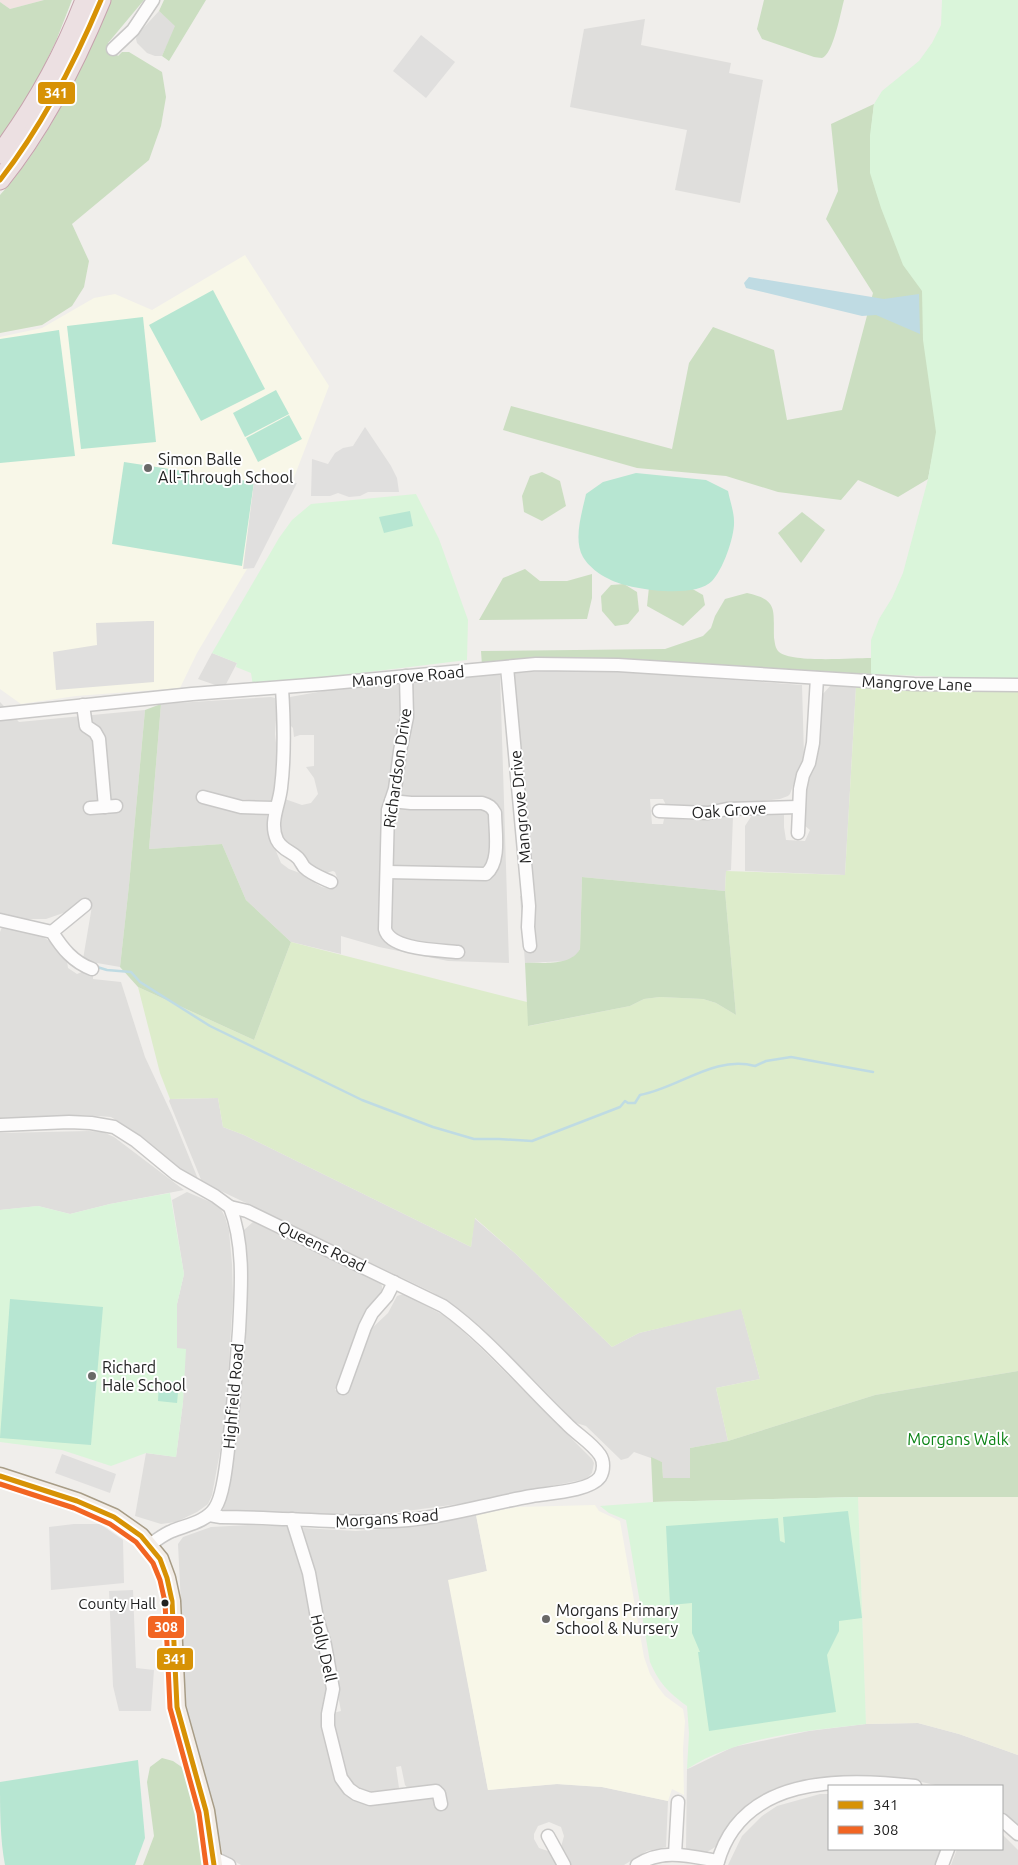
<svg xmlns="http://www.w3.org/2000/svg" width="1018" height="1865" font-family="Ubuntu,sans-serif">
	<rect width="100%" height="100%" fill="#f0eeeb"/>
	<g fill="#dfdedc">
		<polygon points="159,11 176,26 162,56 155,56 147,53 137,43 136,39 137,35"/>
		<polygon points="645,19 641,45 731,63 729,73 763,80 740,203 675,190 687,130 570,107 584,29"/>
		<polygon points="212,653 237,663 224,688 198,679"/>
		<polygon points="581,669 802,685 804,756 790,794 788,796 780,799 695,808 666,805 663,799 650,799 652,824 663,824 664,819 668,818 691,820 733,816 731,870 726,871 725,891 582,877 580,949 578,953 568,961 525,963 520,896 531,896 512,673"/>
		<polygon points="500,673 509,963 448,961 379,947 341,936 341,954 291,942 246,900 222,844 149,849 161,704 271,697 275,698 277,706 275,734 277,752 279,753 275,801 230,799 267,815 270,837 281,863 289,869 313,878 315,883 322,887 330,889 334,887 338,880 335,872 333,871 322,874 288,849 277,832 282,798 302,805 311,803 318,794 314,778 306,767 314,766 314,735 300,735 294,737 293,728 289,724 288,700 290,697 346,687"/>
		<polygon points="831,685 856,687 845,875 745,871 745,826 752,815 772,813 784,814 784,827 786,840 805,841 810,830 804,825 806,789 818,753 822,695"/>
		<polygon points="0,702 19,722 145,710 129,885 120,967 97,963 96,966 83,959 92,906 84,900 72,910 46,919 26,919 0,913"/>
		<polygon points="2,927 43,937 51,942 67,961 68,968 77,974 82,972 93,975 93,979 121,982 145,1057 172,1115 198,1179 186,1174 145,1139 121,1123 111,1117 83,1115 0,1118 0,932"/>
		<polygon points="218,1098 223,1127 244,1135 471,1247 474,1218 517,1255 612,1347 639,1333 741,1308 760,1379 716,1388 728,1441 690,1448 691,1478 663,1478 662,1462 634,1452 628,1458 621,1460 586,1426 576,1423 527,1373 455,1307 432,1292 202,1182 169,1101 170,1099"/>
		<polygon points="89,1131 103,1132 114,1137 184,1190 110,1204 70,1214 38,1206 0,1210 0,1133"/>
		<polygon points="187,1192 213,1203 221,1209 225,1217 229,1231 232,1264 233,1297 229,1361 224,1430 212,1495 208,1504 197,1512 176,1522 161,1524 135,1516 146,1453 176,1457 183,1402 185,1349 177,1349 177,1304 184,1274 172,1200"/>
		<polygon points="253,1222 380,1283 382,1286 382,1293 359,1325 335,1390 346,1393 369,1331 388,1313 397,1296 403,1294 443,1315 455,1324 484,1351 592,1459 594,1463 592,1473 586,1479 473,1502 377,1515 342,1516 223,1510 231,1477 237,1437 246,1341 246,1263 244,1230"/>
		<polygon points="476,1515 487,1571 449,1581 488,1790 557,1784 602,1787 668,1801 666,1847 647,1851 624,1865 570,1865 561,1847 564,1836 561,1827 549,1822 538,1826 534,1834 534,1839 539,1848 551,1852 557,1865 241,1865 223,1855 205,1777 186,1706 178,1544 183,1537 211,1527 248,1525 284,1526 290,1528 299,1549 305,1574 329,1690 324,1724 336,1780 346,1792 362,1802 377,1804 433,1795 436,1797 438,1808 448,1805 445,1790 439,1786 411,1792 405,1785 401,1766 396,1767 399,1788 394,1794 382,1797 363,1794 348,1783 345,1778 333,1727 333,1713 341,1711 329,1648 322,1629 303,1528 356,1531 382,1529"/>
		<polygon points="918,1723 959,1734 1018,1755 1018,1825 1002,1813 1002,1786 940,1786 903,1778 872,1776 833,1776 797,1781 773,1789 750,1802 737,1813 717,1846 707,1852 686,1849 687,1769 690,1768 733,1747 809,1731 866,1724"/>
		<polygon points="820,1794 829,1794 829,1849 942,1849 936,1865 728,1865 742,1836 762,1816 777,1806"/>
		<polygon points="1002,1834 1018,1850 1018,1865 951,1865 957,1849 1002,1849"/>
	</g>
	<polygon fill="#f1e3e1" points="0,0 44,0 10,9 0,2"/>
	<g fill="#f8f7e8">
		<polygon points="245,255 329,386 290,488 257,552 197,653 180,688 76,696 21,704 0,689 0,337 42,328 94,298 115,294 152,310"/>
		<polygon points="595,1505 599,1511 620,1521 644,1657 650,1674 658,1687 665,1696 683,1709 685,1721 683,1749 684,1795 672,1789 668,1801 602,1787 557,1784 488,1790 448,1580 487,1571 476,1515 517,1507"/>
	</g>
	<polygon fill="#efefdf" points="858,1497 1018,1497 1018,1755 959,1734 918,1723 866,1724"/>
	<polygon fill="#ddeccb" points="856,687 1018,691 1018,1371 875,1395 728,1441 716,1388 760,1379 741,1309 639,1333 612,1347 517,1255 475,1218 471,1247 244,1135 223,1127 218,1098 170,1099 160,1073 138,987 254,1040 291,942 527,1002 529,1026 630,1006 644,999 660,997 703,999 716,1003 736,1015 725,891 726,871 845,875"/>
	<g fill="#cbdec1">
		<polygon points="44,0 72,0 56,41 27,102 0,140 0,2 10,9"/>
		<path d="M111,0h33l-36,43 10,13 4,-4h7l33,20 4,25 -5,29 -12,34 -77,64 17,37 -5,26 -12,19 -30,19 -42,8v-138c48,-52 84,-130 111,-195z"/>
		<polygon points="164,0 206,0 169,61 162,56 175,26 159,11"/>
		<path d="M764,0h80c-3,11 -11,55 -22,58 -3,0 -6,-1 -8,-1l-52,-18 -5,-10z"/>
		<polygon points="874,104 871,131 876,191 890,229 969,267 928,479 898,497 858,480 841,500 778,492 726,476 637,468 503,430 511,406 672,449 689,363 713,327 774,350 787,420 842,410 873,293 826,219 838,191 831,124"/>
		<polygon points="542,472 560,481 566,506 542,521 524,512 522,496 530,476"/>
		<polygon points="802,512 825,530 801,563 778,533"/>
		<polygon points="525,569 540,581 567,581 592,574 592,598 587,619 479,620 503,578"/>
		<polygon points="624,584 637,592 639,611 628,624 615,626 602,611 601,596 611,585"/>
		<polygon points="649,587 689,587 703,595 705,605 683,626 647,606"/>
		<path d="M747,593c32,7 26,17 27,45 1,5 1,10 5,14 13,11 73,6 92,6v16l-331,-17 -58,9 -1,-15 184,-2 38,-13 8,-8 4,-12 10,-17z"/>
		<polygon points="161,704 149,849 222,844 246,900 291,942 254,1040 138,987 120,967 129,885 145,710"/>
		<path d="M582,877l143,14 11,124 -20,-12 -13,-4 -43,-2 -16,2 -14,7 -102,20 -3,-63c17,-1 45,4 55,-14z"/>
		<polygon points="1018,1371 1018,1497 858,1497 653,1502 651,1457 662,1462 663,1478 690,1478 690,1448 728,1441 875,1395"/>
		<polygon points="162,1758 173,1761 186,1770 203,1834 207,1865 143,1865 154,1836 147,1782 150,1767"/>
	</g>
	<g fill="#daf5da">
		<polygon points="942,0 1018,0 1018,680 871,674 871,640 879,619 892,598 903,573 928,479 936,432 923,340 922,291 903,265 881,208 870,173 870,135 874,104 882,91 919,61 932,43 941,25"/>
		<polygon points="416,494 439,539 468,620 467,660 253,686 251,673 236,667 237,663 212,653 279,538 292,520 311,504"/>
		<polygon points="170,1193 184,1274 177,1304 177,1348 186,1349 183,1402 176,1457 146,1453 111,1466 62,1450 0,1442 0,1210 38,1206 70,1214 110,1204"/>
		<path d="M858,1497l8,227c-60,7 -127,12 -179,45l2,-36 -2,-27c-19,-14 -28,-23 -37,-44l-24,-142 -17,-7 -9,-7 53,-4z"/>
	</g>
	<g fill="#b7e6d2">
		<polygon points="213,290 265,389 201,421 149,325"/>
		<polygon points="143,317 156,442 81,449 67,326"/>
		<polygon points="59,330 75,456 0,463 0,339"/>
		<polygon points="276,390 289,414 245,437 233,413"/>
		<polygon points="289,415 302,439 258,462 246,438"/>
		<polygon points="124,462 254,482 242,566 112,544"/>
		<path d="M636,473l70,7 22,11c2,10 6,21 6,30 1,15 -11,49 -22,60 -17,18 -83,9 -103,-2 -9,-4 -21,-13 -26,-22 -10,-18 -1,-44 3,-63l17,-12z"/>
		<polygon points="410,511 413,526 384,533 379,517"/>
		<polygon points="10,1299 103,1307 91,1445 0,1438"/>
		<polygon points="159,1381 179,1382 177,1403 158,1401"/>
		<polygon points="848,1511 862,1618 839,1621 839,1631 827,1655 836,1712 709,1731 698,1652 700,1652 692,1633 692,1603 670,1605 666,1526 778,1518 780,1541 785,1543 783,1517"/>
		<path d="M138,1760l7,78 -10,27h-130c-5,-25 -5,-57 -5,-83z"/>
	</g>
	<g fill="#e0dfde">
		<polygon points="421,35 455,62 426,98 393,71"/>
		<polygon points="365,427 391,466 397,478 399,492 368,492 360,496 349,497 338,493 330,496 311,496 312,459 328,464 335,453 343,448 353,446"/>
		<polygon points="254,482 297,483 254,568 243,569"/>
		<polygon points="148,621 154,621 154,682 56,690 53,652 97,645 96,623"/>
		<polygon points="62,1454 116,1474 110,1493 55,1473"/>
		<polygon points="74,1524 100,1524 123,1540 124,1583 51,1590 49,1527"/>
		<polygon points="133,1590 136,1668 154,1670 151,1711 119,1711 113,1686 109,1591"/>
	</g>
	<polygon fill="#bfdbe3" points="749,277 884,299 919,294 920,334 876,315 862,316 746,288 744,283"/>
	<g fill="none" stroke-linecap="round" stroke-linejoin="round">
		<path stroke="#bfdbe3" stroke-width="2.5" d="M97,967l10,3 24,2 9,10 70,44 152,74 71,27 41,12h25l33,2 88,-34 5,-6 3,2h7l5,-8c39,-7 74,-40 115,-29l11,-5 25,-4 82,15"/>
		<g stroke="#c9c8c7" stroke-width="15">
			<g id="minor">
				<polyline points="113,49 133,30 153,0"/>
				<polyline points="507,667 529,906 528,927 530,946"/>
				<path d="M406,676l1,41 -7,34 -5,38 -7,21 -3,119c5,21 54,21 73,23"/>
				<path d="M282,688c2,32 3,68 -1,100 -2,18 -12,34 -4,52 5,10 14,11 21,18 2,2 4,6 6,9 7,7 18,11 27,15"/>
				<polyline points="83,705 86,726 95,732 99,739 105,807"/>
				<polyline points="0,714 192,694 322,684 536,664 618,665 914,684 1018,685"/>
				<polyline points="203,797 241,807 275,808"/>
				<polyline points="90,808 116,806"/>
				<polyline points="659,811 708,813 727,809 798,807"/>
				<polyline points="798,833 800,789 803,775 809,763 813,743 817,678"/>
				<path d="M387,872l99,2c15,-12 9,-43 9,-61 -3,-6 -6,-8 -13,-10h-71l-20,-2"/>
				<path d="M0,920l52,12c10,16 21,30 40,37"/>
				<polyline points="52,932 85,905"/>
				<path d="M0,1125l69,-3 22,1 23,4 22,14 40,33 39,22 15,11 17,4 196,95c46,33 82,78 123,117 10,11 25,19 34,32 4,6 4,15 0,22 -10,14 -50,16 -68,19 -41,7 -82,20 -124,24 -62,5 -124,-3 -187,-3l-12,-2"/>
				<polyline points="343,1388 365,1327 372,1313 387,1296 394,1282"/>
				<polyline points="292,1519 309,1573 317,1618 325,1645 333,1689 328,1714 328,1726 341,1778 349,1789 356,1794 370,1799 436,1791 439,1794 441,1804"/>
				<path d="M149,1545c8,-5 15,-11 23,-14 14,-6 34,-9 43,-23 9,-13 12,-50 14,-67 5,-36 7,-73 10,-110 2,-40 6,-86 -9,-124"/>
				<polyline points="1002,1820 1018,1834"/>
				<polyline points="548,1836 564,1865"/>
				<polyline points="675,1854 678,1802"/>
				<polyline points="212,1857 229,1865"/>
				<path d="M637,1865c25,-17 53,-9 81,-4"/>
				<path d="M717,1865c23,-89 124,-88 198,-79"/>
				<polyline points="942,1865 948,1849"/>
			</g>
		</g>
		<g stroke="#a79c86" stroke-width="19">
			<polyline id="major" points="0,1476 77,1501 114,1517 141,1536 160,1559 167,1578 172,1601 177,1707 206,1811 214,1865"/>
		</g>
		<g stroke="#c5a2ac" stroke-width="21">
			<g id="highway">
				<path d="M0,154c35,-47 64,-99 85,-154"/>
				<path d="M0,180c43,-53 75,-117 101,-180"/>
			</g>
		</g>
		<use href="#minor" stroke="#fdfcfc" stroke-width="12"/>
		<use href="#major" stroke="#f3ede7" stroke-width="16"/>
		<use href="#highway" stroke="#ece0e2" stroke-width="19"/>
		<g stroke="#fff" stroke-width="9">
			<g id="bus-1">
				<path d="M0,180c43,-55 74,-116 101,-180"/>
				<polyline points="0,1476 77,1501 114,1517 141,1536 160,1559 167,1578 172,1601 177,1707 206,1811 214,1865"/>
			</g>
		</g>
		<g stroke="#fff" stroke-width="9">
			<polyline id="bus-2" points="0,1484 74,1508 110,1524 136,1542 153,1563 160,1580 165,1602 170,1708 199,1813 206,1865"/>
		</g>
		<use href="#bus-1" stroke="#d79205" stroke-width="5"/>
		<use href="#bus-2" stroke="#f26522" stroke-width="5"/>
	</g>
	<g fill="#6a6968" stroke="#fff" stroke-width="2">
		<circle cx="148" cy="468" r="5"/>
		<circle cx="92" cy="1376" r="5"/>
		<circle cx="546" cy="1619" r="5"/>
	</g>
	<circle fill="#222" stroke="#fff" stroke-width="2" cx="165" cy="1603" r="4.5"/>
	<g text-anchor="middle" stroke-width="4" stroke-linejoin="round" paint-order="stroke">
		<g font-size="15" fill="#222" stroke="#fff" text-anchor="end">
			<text x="156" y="1609">County Hall</text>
		</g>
		<g font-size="16" fill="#222" stroke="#fff" text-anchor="start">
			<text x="158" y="465">Simon Balle<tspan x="158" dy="18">All-Through School</tspan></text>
			<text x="102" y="1373">Richard<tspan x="102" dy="18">Hale School</tspan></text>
			<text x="556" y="1616">Morgans Primary<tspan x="556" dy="18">School &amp; Nursery</tspan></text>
		</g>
		<g font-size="16" fill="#222" stroke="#fff">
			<text transform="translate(408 676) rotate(-5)" y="6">Mangrove Road</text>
			<text transform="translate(917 683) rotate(2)" y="6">Mangrove Lane</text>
			<text transform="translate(397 768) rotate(-82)" y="6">Richardson Drive</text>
			<text transform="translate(520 807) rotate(-95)" y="6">Mangrove Drive</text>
			<text transform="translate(729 810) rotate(-4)" y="6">Oak Grove</text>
			<text transform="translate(322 1246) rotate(26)" y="6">Queens Road</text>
			<text transform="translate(233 1396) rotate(-85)" y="6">Highfield Road</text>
			<text transform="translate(387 1518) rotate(-4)" y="6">Morgans Road</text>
			<text transform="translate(324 1648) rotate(77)" y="6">Holly Dell</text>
		</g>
		<g font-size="16" fill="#0c8416" stroke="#fff">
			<text x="958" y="1445">Morgans Walk</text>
		</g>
	</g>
	<g stroke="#fff" stroke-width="2">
		<rect x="37" y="81" width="39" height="24" rx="5" fill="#d79205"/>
		<rect x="147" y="1615" width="38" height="24" rx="5" fill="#f26522"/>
		<rect x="156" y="1647" width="38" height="24" rx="5" fill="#d79205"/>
	</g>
	<g font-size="14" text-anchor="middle" font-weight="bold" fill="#fff">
		<text x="56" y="98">341</text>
		<text x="166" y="1632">308</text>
		<text x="175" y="1664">341</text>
	</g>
	<rect x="828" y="1785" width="175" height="65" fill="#ffffff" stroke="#a7a7a7"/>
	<rect x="838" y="1801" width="25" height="8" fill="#d79205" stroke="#a7a7a7"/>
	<text x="873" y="1810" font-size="15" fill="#222222">341</text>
	<rect x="838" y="1826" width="25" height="8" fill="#f26522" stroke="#a7a7a7"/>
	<text x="873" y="1835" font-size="15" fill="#222222">308</text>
</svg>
